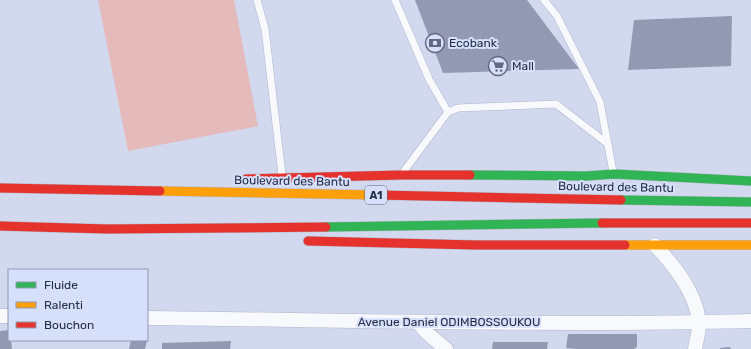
<svg xmlns="http://www.w3.org/2000/svg" width="751" height="349" font-family="Rubik,sans-serif">
	<rect width="100%" height="100%" fill="#d2d8ee"/>
	<polygon fill="#e5babb" points="98,0 234,0 258,126 128,151"/>
	<g fill="#9399b3">
		<polygon points="415,0 527,0 579,69 443,73"/>
		<polygon points="732,16 731,66 628,70 634,20"/>
		<polygon points="9,330 9,340 11,340 12,349 0,349 0,331"/>
		<polygon points="568,334 637,334 637,347 634,349 576,349 566,348"/>
		<polygon points="131,340 147,340 145,349 129,349"/>
		<polygon points="231,341 230,349 162,349 162,343"/>
		<polygon points="493,342 548,342 547,349 492,349"/>
		<polygon points="730,347 731,349 720,349 720,348"/>
	</g>
	<g fill="none" stroke-linecap="round" stroke-linejoin="round">
		<g stroke="#afb5cb" stroke-width="8">
			<g id="lane">
				<polyline points="257,0 265,29 282,175"/>
				<polyline points="395,0 429,79 448,112"/>
				<polyline points="544,0 557,16 600,102 613,172"/>
				<polyline points="404,171 448,112 458,108 556,104 608,144"/>
			</g>
		</g>
		<g stroke="#afb5cb" stroke-width="15">
			<g id="street">
				<path d="M655,245c20,22 40,46 44,76 1,9 -3,20 -4,28"/>
				<polyline points="0,316 9,316"/>
				<path d="M147,318c201,2 403,8 604,3"/>
				<polyline points="418,322 427,333 446,349"/>
			</g>
		</g>
		<g stroke="#b4b7c6" stroke-width="10">
			<g id="fast">
				<polyline points="470,175 586,176 614,174 751,181"/>
				<polyline points="621,200 751,202"/>
				<polyline points="326,227 602,223"/>
			</g>
		</g>
		<g stroke="#b4b7c6" stroke-width="10">
			<g id="slow">
				<polyline points="160,191 377,195"/>
				<polyline points="625,245 751,245"/>
			</g>
		</g>
		<g stroke="#b4b7c6" stroke-width="10">
			<g id="jam">
				<polyline points="246,179 401,175 470,175"/>
				<polyline points="0,188 160,191"/>
				<polyline points="377,195 621,200"/>
				<polyline points="602,223 751,223"/>
				<polyline points="0,226 107,229 326,227"/>
				<polyline points="308,241 476,245 625,245"/>
			</g>
		</g>
		<use href="#lane" stroke="#f8f9fc" stroke-width="7"/>
		<use href="#street" stroke="#f8f9fc" stroke-width="14"/>
		<use href="#fast" stroke="#30b455" stroke-width="9"/>
		<use href="#slow" stroke="#ff9f0a" stroke-width="9"/>
		<use href="#jam" stroke="#e5322d" stroke-width="9"/>
	</g>
	<defs>
		<g id="bank-ring" transform="scale(1)"><circle r="9.5" fill="#d7e0fb" stroke="#626981" stroke-width="1.5"/><path d="M-6-4H6V4H-6ZM0-2.3a2.3 2.3 0 1 0 0 4.6a2.3 2.3 0 1 0 0-4.6Z" fill="#626981"/></g>
		<g id="supermarket-ring" transform="scale(1)"><circle r="9.5" fill="#d7e0fb" stroke="#626981" stroke-width="1.5"/><path d="M-6-5.5h2.5l.6 2H6L4.5 2H-2.5L-4.4-4H-6ZM-1.5 3.2a1.3 1.3 0 1 0 .1 0ZM3 3.2a1.3 1.3 0 1 0 .1 0Z" fill="#626981"/></g>
	</defs>
	<g fill-rule="evenodd">
		<use href="#bank-ring" x="435" y="43"/>
		<use href="#supermarket-ring" x="498" y="66"/>
	</g>
	<g text-anchor="middle" stroke-width="4" stroke-linejoin="round" paint-order="stroke">
		<rect fill="#d7e0fb" stroke="#5a637d" stroke-width="1" x="365" y="186" width="22" height="18" rx="3"/>
		<g font-size="11" font-weight="bold" fill="#252d47">
			<text x="376" y="199">A1</text>
		</g>
		<g font-size="12" fill="#252d47" stroke="#d7e0fb" text-anchor="start">
			<text x="449" y="47">Ecobank</text>
			<text x="512" y="70">Mall</text>
		</g>
		<g font-size="12" fill="#252d47" stroke="#d7e0fb">
			<text transform="translate(292 181) rotate(1)" y="4">Boulevard des Bantu</text>
			<text transform="translate(616 187) rotate(1)" y="4">Boulevard des Bantu</text>
			<text x="449" y="326">Avenue Daniel ODIMBOSSOUKOU</text>
		</g>
	</g>
	<rect x="8" y="269" width="140" height="72" fill="#d7e0fb" stroke="#9098b3"/>
	<rect x="16" y="282" width="20" height="6" fill="#30b455" stroke="#9098b3"/>
	<text x="44" y="289" font-size="12" fill="#252d47">Fluide</text>
	<rect x="16" y="302" width="20" height="6" fill="#ff9f0a" stroke="#9098b3"/>
	<text x="44" y="309" font-size="12" fill="#252d47">Ralenti</text>
	<rect x="16" y="322" width="20" height="6" fill="#e5322d" stroke="#9098b3"/>
	<text x="44" y="329" font-size="12" fill="#252d47">Bouchon</text>
</svg>
